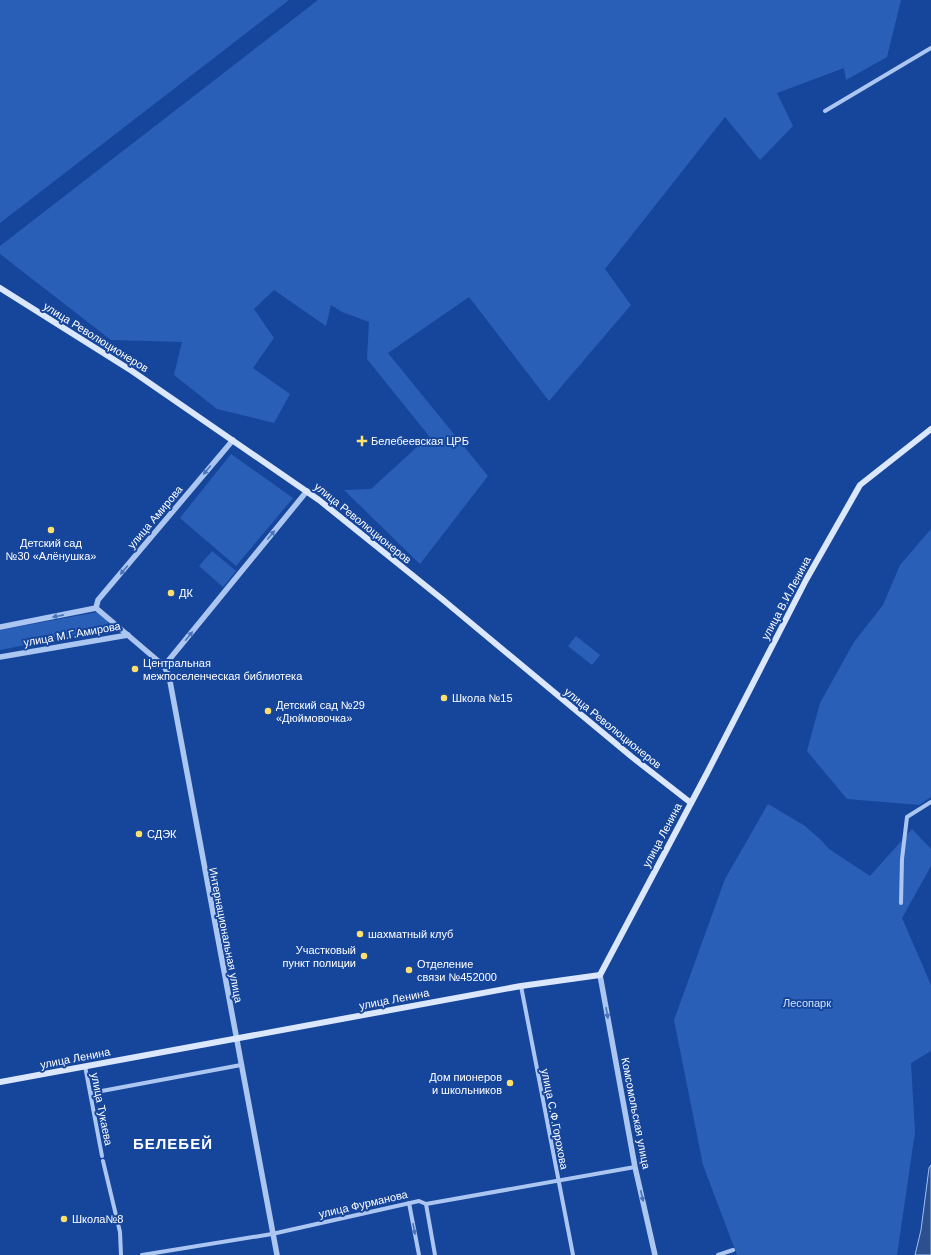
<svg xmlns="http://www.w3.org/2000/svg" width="931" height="1255" font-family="Helvetica,sans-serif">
	<rect width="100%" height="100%" fill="#16469b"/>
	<g fill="#2a5fb8">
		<polygon points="0,0 289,0 0,223"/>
		<polygon points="318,0 901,0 887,57 846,80 844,68 777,93 793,126 760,160 725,117 605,269 631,305 549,401 469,297 388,353 488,476 420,564 344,490 371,489 429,436 367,359 369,322 342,312 331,305 326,326 274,290 254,309 274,338 253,368 290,394 274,423 217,409 174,375 182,342 111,340 0,254 0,246"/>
		<polygon points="231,454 293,498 236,566 180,518"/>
		<polygon points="931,529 931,797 919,805 847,799 807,751 820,703 854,642 883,605 900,565"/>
		<polygon points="212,551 236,571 223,587 199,566"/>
		<polygon points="98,612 107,617 108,626 101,630 0,650 0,630"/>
		<polygon points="576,636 600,655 592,665 568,646"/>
		<polygon points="768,804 805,826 821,840 829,849 870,876 912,829 931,849 931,866 902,918 931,985 931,1051 911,1063 915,1132 897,1255 737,1255 703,1165 674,1020 725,879"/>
	</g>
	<polygon fill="#2d4f8e" stroke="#9ec0f5" points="931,1165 931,1255 915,1255 921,1230 929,1168"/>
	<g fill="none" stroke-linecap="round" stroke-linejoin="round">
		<g stroke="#acc6f2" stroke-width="4">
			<polyline points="825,111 931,48"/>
			<polyline points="901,903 902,859 907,817 931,802"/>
			<polyline points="521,986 573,1255"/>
			<polyline points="85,1066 102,1156"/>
			<polyline points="91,1093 241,1065"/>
			<polyline points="103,1161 120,1232 121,1255"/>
			<polyline points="409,1203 419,1255"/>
			<polyline points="426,1204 435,1255"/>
			<polyline points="142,1255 272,1234 419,1201 426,1204 635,1167"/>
			<polyline points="718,1255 733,1250"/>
		</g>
		<g stroke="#acc6f2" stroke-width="5.5">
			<polyline points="96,608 164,666 169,676 277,1255"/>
			<polyline points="96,608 98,600 233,440"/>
			<polyline points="0,627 96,608"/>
			<polyline points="0,657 128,635"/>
			<polyline points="164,666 307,491"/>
			<polyline points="600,975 635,1167 655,1255"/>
		</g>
		<g stroke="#dbe7fc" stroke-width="6">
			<polyline points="0,288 132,371 319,500 442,599 632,757 691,803"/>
			<polyline points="0,1082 521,986 600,975 707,773 806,580 860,485 931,429"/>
		</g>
	</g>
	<defs><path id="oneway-solid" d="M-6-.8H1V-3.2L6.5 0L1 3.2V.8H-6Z"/></defs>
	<g fill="#4a73b9">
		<use href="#oneway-solid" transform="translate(207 470) rotate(130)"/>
		<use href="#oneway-solid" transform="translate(271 535) rotate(-50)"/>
		<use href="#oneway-solid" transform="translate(124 570) rotate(130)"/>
		<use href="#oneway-solid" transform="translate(58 616) rotate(169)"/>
		<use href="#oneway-solid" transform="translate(189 636) rotate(-51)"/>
		<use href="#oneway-solid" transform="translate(607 1013) rotate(80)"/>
		<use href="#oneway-solid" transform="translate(642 1196) rotate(77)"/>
		<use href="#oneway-solid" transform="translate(414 1229) rotate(79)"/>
	</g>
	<g fill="#ffe06d" stroke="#16469b" stroke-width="1.5">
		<path d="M360 435h4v4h4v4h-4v4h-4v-4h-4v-4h4z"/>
		<circle cx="51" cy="530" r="4"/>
		<circle cx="171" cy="593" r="4"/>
		<circle cx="135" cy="669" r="4"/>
		<circle cx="444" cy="698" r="4"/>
		<circle cx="268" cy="711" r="4"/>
		<circle cx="139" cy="834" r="4"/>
		<circle cx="360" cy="934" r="4"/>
		<circle cx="364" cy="956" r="4"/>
		<circle cx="409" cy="970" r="4"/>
		<circle cx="510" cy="1083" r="4"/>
		<circle cx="64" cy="1219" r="4"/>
	</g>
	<g text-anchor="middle" stroke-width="4" stroke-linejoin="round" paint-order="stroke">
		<g font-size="11" fill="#fff" stroke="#16469b">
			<text transform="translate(96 337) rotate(32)" y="4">улица Революционеров</text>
			<text transform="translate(155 517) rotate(-50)" y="4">улица Амирова</text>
			<text transform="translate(363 523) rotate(39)" y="4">улица Революционеров</text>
			<text transform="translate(786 598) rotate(-62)" y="4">улица В.И.Ленина</text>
			<text transform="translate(72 634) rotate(-10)" y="4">улица М.Г.Амирова</text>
			<text transform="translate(613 728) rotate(39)" y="4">улица Революционеров</text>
			<text transform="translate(662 835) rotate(-62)" y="4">улица Ленина</text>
			<text transform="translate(226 935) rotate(79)" y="4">Интернациональная улица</text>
			<text transform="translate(394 999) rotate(-11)" y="4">улица Ленина</text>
			<text transform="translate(75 1058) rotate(-11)" y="4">улица Ленина</text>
			<text transform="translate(102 1109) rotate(79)" y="4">улица Тукаева</text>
			<text transform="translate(636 1113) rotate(79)" y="4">Комсомольская улица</text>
			<text transform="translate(555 1119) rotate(79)" y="4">улица С.Ф.Горохова</text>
			<text transform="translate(363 1204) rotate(-13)" y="4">улица Фурманова</text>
		</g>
		<g font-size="11" fill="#fff" stroke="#16469b" text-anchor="start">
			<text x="371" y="445">Белебеевская ЦРБ</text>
			<text x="51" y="547" text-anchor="middle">Детский сад<tspan x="51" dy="13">№30 «Алёнушка»</tspan></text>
			<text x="179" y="597">ДК</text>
			<text x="143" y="667">Центральная<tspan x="143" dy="13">межпоселенческая библиотека</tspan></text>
			<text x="452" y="702">Школа №15</text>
			<text x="276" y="709">Детский сад №29<tspan x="276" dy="13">«Дюймовочка»</tspan></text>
			<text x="147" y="838">СДЭК</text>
			<text x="368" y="938">шахматный клуб</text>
			<text x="356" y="954" text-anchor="end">Участковый<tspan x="356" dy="13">пункт полиции</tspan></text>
			<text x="417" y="968">Отделение<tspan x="417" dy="13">связи №452000</tspan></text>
			<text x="502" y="1081" text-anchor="end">Дом пионеров<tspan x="502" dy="13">и школьников</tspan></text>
			<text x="72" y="1223">Школа№8</text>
		</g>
		<g font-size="11" fill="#d3e3fc" stroke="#16469b">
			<text x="807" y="1007">Лесопарк</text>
		</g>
		<g font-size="15" font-weight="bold" letter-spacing="1" fill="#fff" stroke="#16469b">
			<text x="173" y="1149">БЕЛЕБЕЙ</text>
		</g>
	</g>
</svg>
